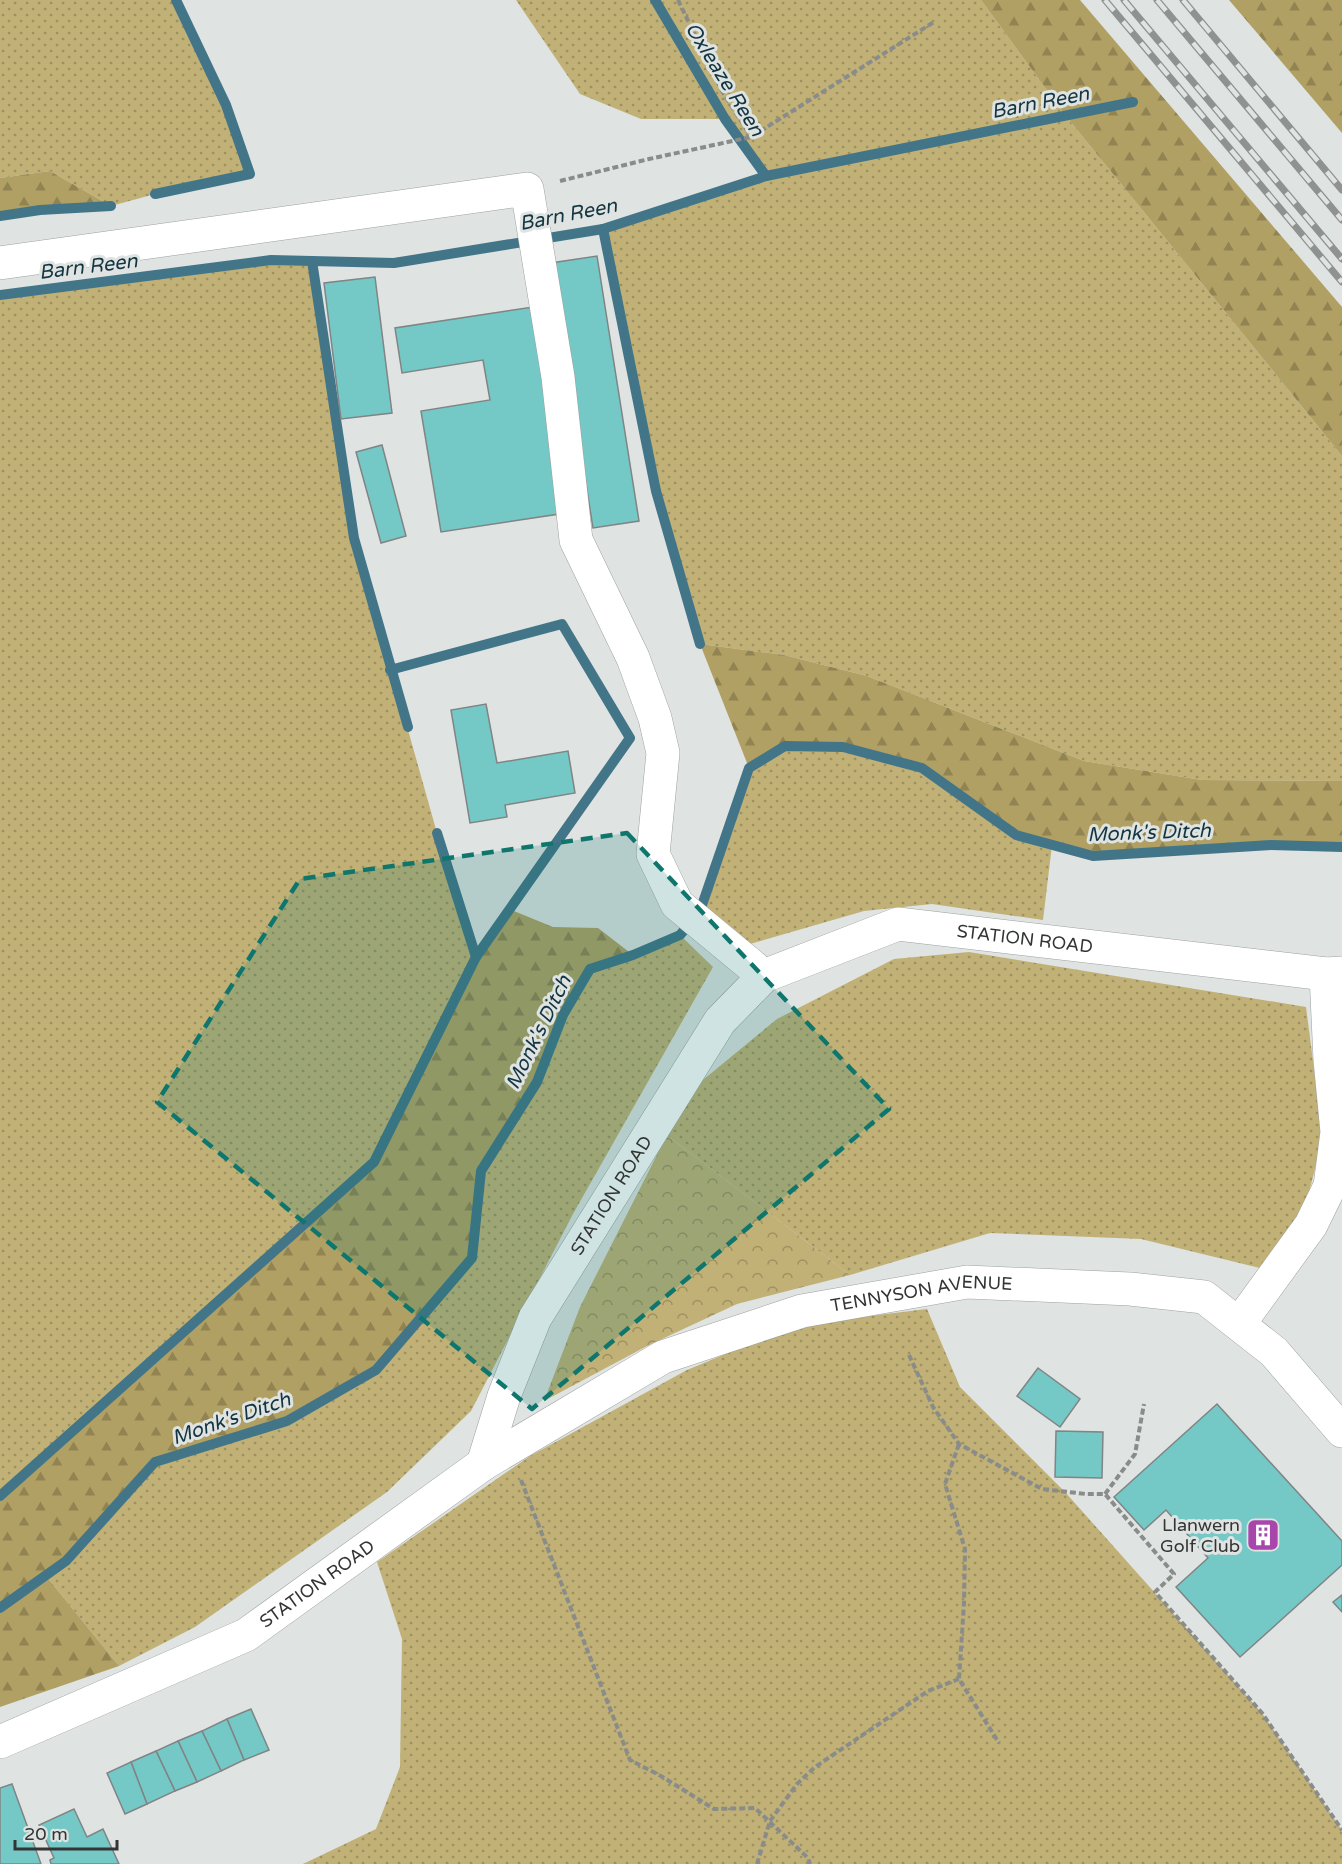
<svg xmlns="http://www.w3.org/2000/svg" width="1342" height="1864" font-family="'Varela Round',sans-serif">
	<defs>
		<pattern id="grass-dots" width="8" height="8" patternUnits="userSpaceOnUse" patternTransform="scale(1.5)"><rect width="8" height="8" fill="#c1b176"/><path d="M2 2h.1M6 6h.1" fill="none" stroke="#9d9162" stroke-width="1.8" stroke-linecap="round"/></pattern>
		<pattern id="forest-firs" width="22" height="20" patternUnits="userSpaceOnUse" patternTransform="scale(1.5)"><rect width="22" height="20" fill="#b1a063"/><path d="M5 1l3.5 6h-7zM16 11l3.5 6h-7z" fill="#918352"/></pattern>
		<pattern id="park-crowns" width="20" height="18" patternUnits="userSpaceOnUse" patternTransform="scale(1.5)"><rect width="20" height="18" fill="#c1b176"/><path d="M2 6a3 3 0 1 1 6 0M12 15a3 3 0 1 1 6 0" fill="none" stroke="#9d9162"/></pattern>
	</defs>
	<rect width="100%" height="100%" fill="#dfe3e1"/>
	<g fill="url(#grass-dots)">
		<polygon points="0,0 176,0 226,105 250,174 155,194 111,206 50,171 0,178"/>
		<polygon points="516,0 981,0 1065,115 1342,456 1342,781 1202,780 1084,761 867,676 784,655 700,644 656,491 603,229 766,176 725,119 641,119 580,94"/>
		<polygon points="271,260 312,261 354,538 437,833 476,957 374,1162 0,1496 0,295"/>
		<polygon points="785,746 843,747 922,768 1015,835 1052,845 1043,920 932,904 864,911 750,944 700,911 749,768"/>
		<polygon points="680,935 713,967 573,1214 471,1411 387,1492 195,1627 119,1666 46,1576 66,1561 155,1462 287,1421 376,1370 472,1258 481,1171 537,1082 563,1015 590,969 633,955"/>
		<polygon points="969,952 1306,1007 1323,1138 1306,1204 1264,1269 1141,1239 990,1233 850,1275 667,1135 698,1084 777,1019 894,959"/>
		<polygon points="927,1309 960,1387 1065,1492 1262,1713 1342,1830 1342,1864 303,1864 376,1829 400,1767 402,1639 377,1562 530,1456 687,1370 795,1325"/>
	</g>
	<g fill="url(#forest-firs)">
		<polygon points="981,0 1080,0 1342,307 1342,456 1065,115"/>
		<polygon points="1229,0 1342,0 1342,133"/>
		<polygon points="50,171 111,206 40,210 0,216 0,178"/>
		<polygon points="700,644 784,655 867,676 1084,761 1202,780 1342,781 1342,847 1271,845 1093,856 1016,835 922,768 843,747 785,746 749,768"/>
		<polygon points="509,909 553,927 598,928 633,955 590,969 563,1015 537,1082 481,1171 472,1258 376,1370 287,1421 155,1462 66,1561 46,1576 119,1666 0,1707 0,1496 374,1162 476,957"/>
	</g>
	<polygon fill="url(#park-crowns)" points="667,1135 850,1275 737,1304 647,1346 544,1401 580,1307"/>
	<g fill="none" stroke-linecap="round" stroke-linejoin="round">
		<g stroke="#437589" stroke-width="10">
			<polyline points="655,0 725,119 766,176"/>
			<polyline points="155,194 250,174 226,105 176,0"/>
			<polyline points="0,216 40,210 111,206"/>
			<polyline points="603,229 656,491 700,644"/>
			<polyline points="312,261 354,538 408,727"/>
			<polyline points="0,295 271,260 394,263 603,229 766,176 1133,102"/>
			<polyline points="437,833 476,957"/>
			<polyline points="0,1496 374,1162 476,957 630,738 562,624 390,670"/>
			<polyline points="0,1608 66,1561 155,1462 287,1421 376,1370 472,1258 481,1171 537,1082 563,1015 590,969 633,955 680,935 700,911 749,768 785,746 843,747 922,768 1016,835 1093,856 1271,845 1342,847"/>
		</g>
	</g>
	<g fill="#74c8c6" stroke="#808484" stroke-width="1.5">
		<polygon points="597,256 639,521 593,528 551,263"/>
		<polygon points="375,277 392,413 341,419 324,283"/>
		<polygon points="533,307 566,513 441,532 421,411 490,400 483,360 402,373 395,328"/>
		<polygon points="382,445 406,536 381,543 356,452"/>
		<polygon points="486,704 497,763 568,751 575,793 505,805 507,817 470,823 451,710"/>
		<polygon points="1038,1368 1080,1399 1060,1427 1017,1396"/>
		<polygon points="1217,1404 1342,1541 1342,1565 1240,1657 1176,1587 1208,1558 1166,1510 1144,1530 1114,1497"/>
		<polygon points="1056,1431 1103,1432 1102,1478 1055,1477"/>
		<polygon points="1342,1595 1342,1612 1333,1602"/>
		<polygon points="251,1709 269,1750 244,1760 227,1719"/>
		<polygon points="227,1719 244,1760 221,1771 202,1731"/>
		<polygon points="202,1731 221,1771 197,1782 178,1741"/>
		<polygon points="178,1741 197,1782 175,1791 156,1751"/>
		<polygon points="156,1751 175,1791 147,1804 131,1762"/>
		<polygon points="131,1762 147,1804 125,1814 107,1773"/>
		<polygon points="12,1784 41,1864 0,1864 0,1788"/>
		<polygon points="74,1809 87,1837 103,1829 119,1864 51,1864 50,1860 54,1858 39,1825"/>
	</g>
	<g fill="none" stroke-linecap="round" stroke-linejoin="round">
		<g stroke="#9ea19f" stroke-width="34">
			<g id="minor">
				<polyline points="0,263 527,189 558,377 576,540 633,658 655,718 663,753 653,854 677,904 764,976"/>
				<polyline points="1239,1324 1311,1225 1330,1186 1337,1132 1330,1060 1326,974"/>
				<path id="s1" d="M483,1464l180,-107 139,-46 165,-29 163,7 74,8 70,55 68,79"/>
				<path id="s2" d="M0,1742l246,-107 237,-171 21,-68 31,-78 185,-297 44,-45 134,-52 428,50 16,-1"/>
			</g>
		</g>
		<g stroke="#898c8b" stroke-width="4" stroke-dasharray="6 3" stroke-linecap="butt">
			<polyline points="678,0 722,91 751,137"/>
			<polyline points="560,181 649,159 751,137 934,22"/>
			<polyline points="909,1355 933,1407 959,1444 1042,1489 1086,1494 1105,1494 1174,1574 1155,1592 1262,1713 1342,1830"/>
			<polyline points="959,1444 945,1484 965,1549 964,1603 959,1679 999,1743"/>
			<polyline points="521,1480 630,1760 661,1776 714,1809 755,1808 808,1858 810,1864"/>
			<polyline points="1105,1494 1135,1454 1144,1404"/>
			<polyline points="757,1864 770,1821 797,1784 815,1767 928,1691 959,1679"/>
		</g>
		<use href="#minor" stroke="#fff" stroke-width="33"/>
		<g stroke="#8f9291" stroke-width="7">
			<g id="rail">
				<polyline points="1105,0 1342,282"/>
				<polyline points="1124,0 1342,259"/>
				<polyline points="1157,0 1342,220"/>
				<polyline points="1183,0 1342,190"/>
			</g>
		</g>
		<use href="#rail" stroke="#dfe3e1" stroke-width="4.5" stroke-dasharray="14" stroke-linecap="butt"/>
	</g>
	<path fill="#0f766e" fill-opacity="0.2" stroke="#0f766e" stroke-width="4.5" stroke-dasharray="12 8" stroke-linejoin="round" d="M627,833l262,276 -357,300 -375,-307 143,-223z"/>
	<defs>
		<g id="building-square" transform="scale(1.725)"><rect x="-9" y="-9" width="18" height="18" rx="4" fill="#a846ac" stroke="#dfe3e1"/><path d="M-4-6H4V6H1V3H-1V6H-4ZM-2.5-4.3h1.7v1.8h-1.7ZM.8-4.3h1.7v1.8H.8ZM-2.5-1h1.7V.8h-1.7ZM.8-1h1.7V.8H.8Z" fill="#fff"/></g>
	</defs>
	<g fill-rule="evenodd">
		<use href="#building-square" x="1263" y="1535"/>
	</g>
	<g text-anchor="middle" stroke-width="6" stroke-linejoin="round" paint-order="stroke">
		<g font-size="18" fill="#333534" stroke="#dfe3e1">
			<text dy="6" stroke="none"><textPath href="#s2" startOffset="1400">STATION ROAD</textPath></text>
			<text dy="6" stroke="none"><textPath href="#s2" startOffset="860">STATION ROAD</textPath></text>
			<text dy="6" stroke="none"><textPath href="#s1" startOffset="477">TENNYSON AVENUE</textPath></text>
			<text dy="6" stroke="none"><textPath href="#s2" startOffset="356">STATION ROAD</textPath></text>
		</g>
		<g font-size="18" fill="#333534" stroke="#dfe3e1" text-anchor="end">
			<text x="1240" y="1531">Llanwern<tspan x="1240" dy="21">Golf Club</tspan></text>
		</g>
		<g font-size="20" font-style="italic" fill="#133542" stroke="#dfe3e1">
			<text transform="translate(725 79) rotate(58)" y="7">Oxleaze Reen</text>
			<text transform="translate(1040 102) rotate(-11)" y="7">Barn Reen</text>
			<text transform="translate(568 214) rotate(-11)" y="7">Barn Reen</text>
			<text transform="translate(88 266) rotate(-7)" y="7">Barn Reen</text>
			<text transform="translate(1149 832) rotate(-2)" y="7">Monk's Ditch</text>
			<text transform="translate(538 1032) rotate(-64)" y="7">Monk's Ditch</text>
			<text transform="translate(231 1418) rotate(-19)" y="7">Monk's Ditch</text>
		</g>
	</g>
	<path d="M15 1840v9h102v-9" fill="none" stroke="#333534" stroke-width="3"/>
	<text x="24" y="1840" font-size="18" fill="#333534" stroke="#dfe3e1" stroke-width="4.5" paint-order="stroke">20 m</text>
</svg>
